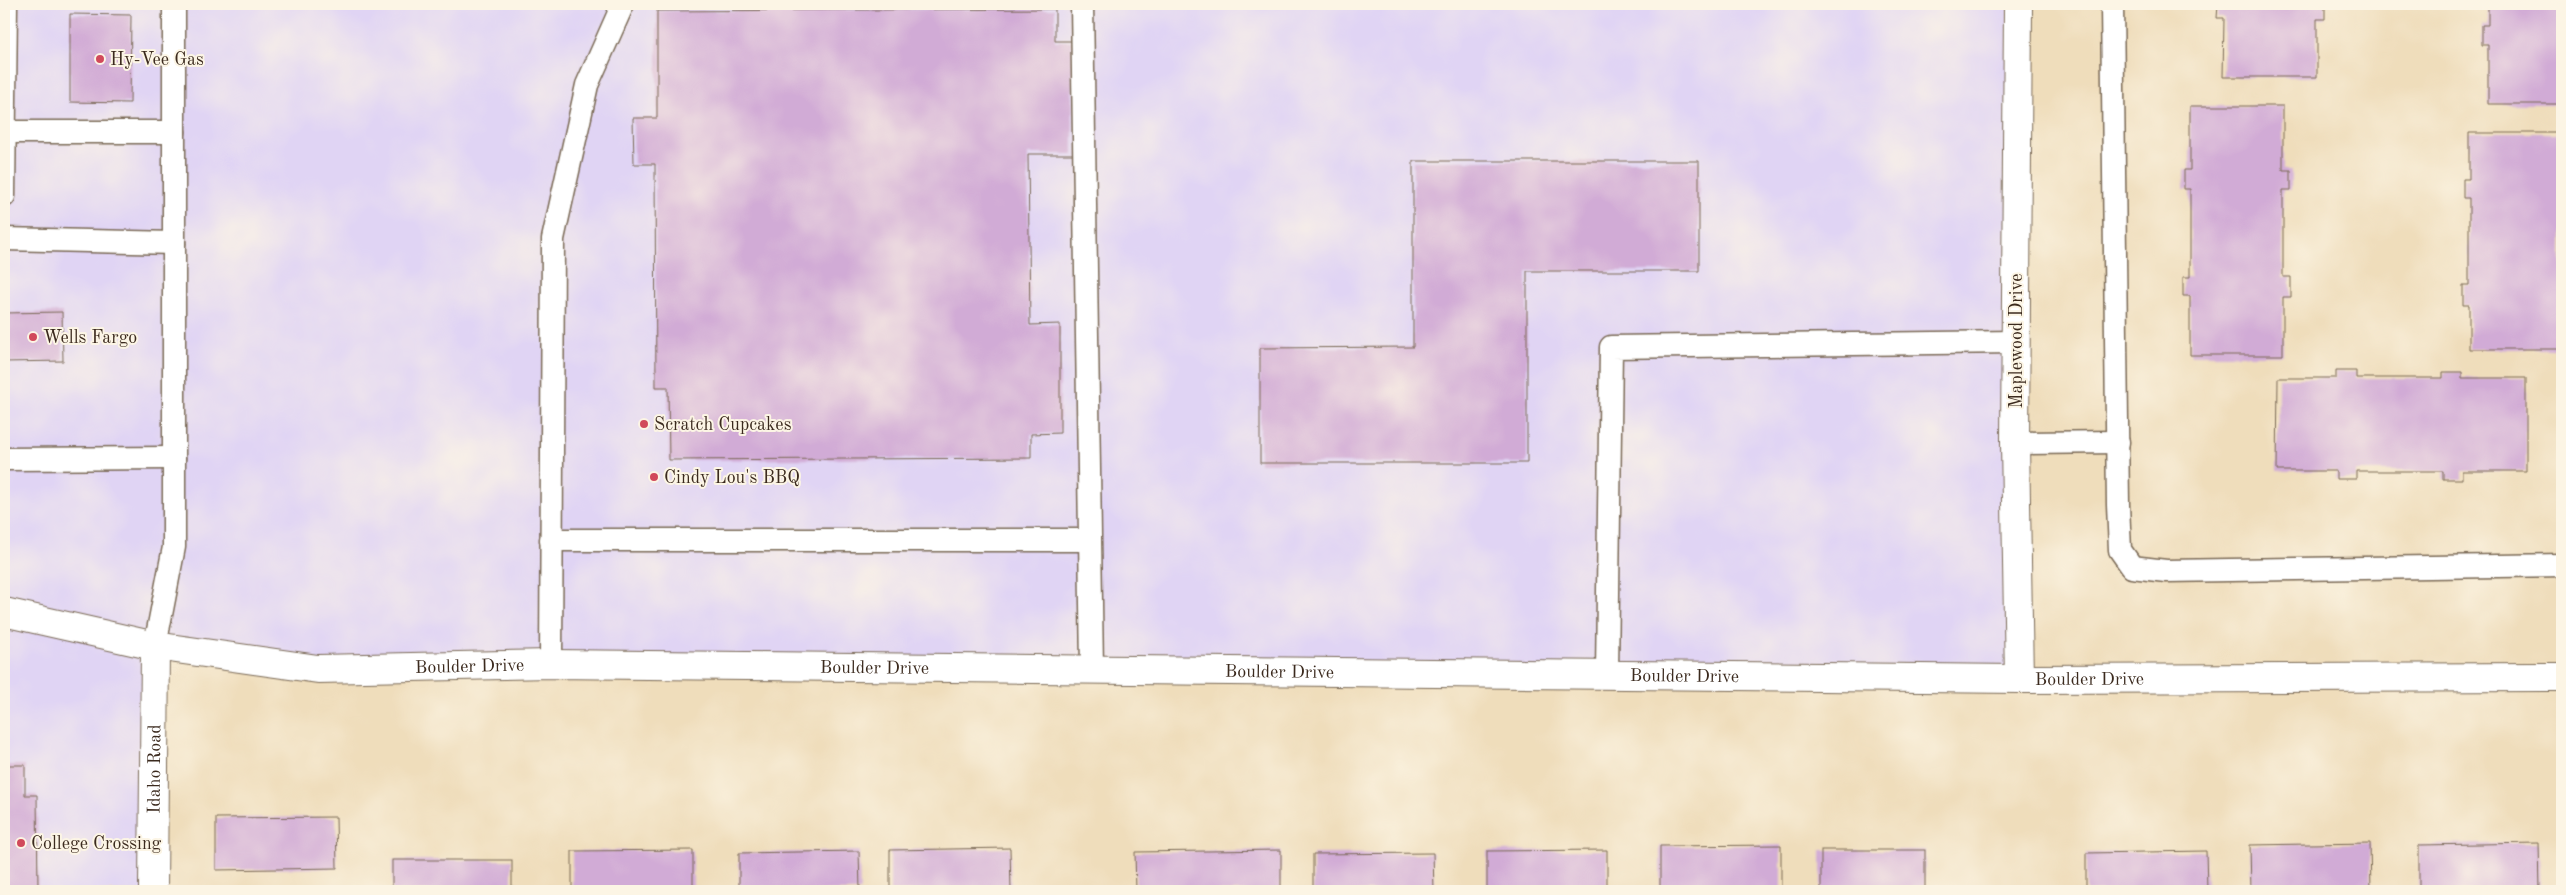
<svg xmlns="http://www.w3.org/2000/svg" width="2566" height="895" font-family="'Old Standard TT',serif">
	<rect width="100%" height="100%" fill="#fcf5e5"/>
	<filter id="ink" filterUnits="userSpaceOnUse"><feTurbulence type="fractalNoise" baseFrequency=".02" numOctaves="2"/><feDisplacementMap in="SourceGraphic" scale="10" xChannelSelector="R" yChannelSelector="G"/><feConvolveMatrix kernelMatrix="1 2 1 2 8 2 1 2 1" color-interpolation-filters="sRGB"/></filter>
	<filter id="wash" filterUnits="userSpaceOnUse"><feTurbulence type="fractalNoise" baseFrequency=".0096" numOctaves="4" result="noise"/><feDisplacementMap in="SourceGraphic" scale="20" xChannelSelector="R" yChannelSelector="G"/><feGaussianBlur stdDeviation="1.12" result="paint"/><feColorMatrix in="noise" values="0 0 0 0 0 0 0 0 0 0 0 0 0 0 0 0 0 1.4 0 .05"/><feComposite in="paint" operator="in"/></filter>
	<g filter="url(#wash)">
		<rect width="100%" height="100%" fill="#efddbb"/>
		<polygon fill="#e0d4f4" points="4,4 2008,4 2019,679 318,669 156,646 152,891 4,891"/>
		<g id="blocks">
			<g fill="#d1abd6">
				<polygon points="2218,4 2325,4 2325,19 2317,19 2317,77 2223,77 2224,18 2217,18"/>
				<polygon points="2488,4 2562,4 2562,104 2488,104 2488,45 2482,45 2482,25 2488,25"/>
				<polygon points="1055,9 1055,41 1072,41 1073,154 1028,154 1030,325 1060,324 1060,433 1031,434 1031,458 669,460 668,387 656,387 655,164 634,164 633,118 657,118 657,11"/>
				<polygon points="70,14 131,15 130,103 70,102"/>
				<polygon points="2190,106 2283,106 2283,170 2291,170 2291,190 2283,190 2283,277 2291,277 2291,297 2283,297 2283,355 2190,355 2190,296 2183,296 2183,277 2190,277 2190,189 2184,189 2184,170 2190,170"/>
				<polygon points="2469,133 2562,133 2562,349 2469,349 2469,305 2463,305 2463,285 2469,285 2469,198 2463,198 2463,179 2469,179"/>
				<polygon points="1413,161 1699,161 1699,271 1527,271 1527,463 1260,463 1260,348 1413,347"/>
				<polygon points="62,312 63,361 4,362 4,313"/>
				<polygon points="2336,371 2356,371 2356,378 2443,378 2443,372 2462,372 2462,378 2526,378 2526,471 2462,471 2462,479 2443,479 2443,471 2356,471 2356,479 2336,479 2336,471 2277,471 2278,378 2336,378"/>
				<polygon points="4,765 25,765 25,795 37,795 38,891 4,891"/>
				<polygon points="336,817 337,868 216,870 216,818"/>
				<polygon points="2370,843 2371,891 2251,891 2250,845"/>
				<polygon points="2539,843 2540,891 2419,891 2419,845"/>
				<polygon points="1781,845 1781,891 1660,891 1660,846"/>
				<polygon points="1010,848 1011,891 890,891 890,850"/>
				<polygon points="693,850 693,891 572,891 572,851"/>
				<polygon points="1281,850 1281,891 1136,891 1135,852"/>
				<polygon points="1607,850 1607,891 1487,891 1487,851"/>
				<rect x="1821" y="850" width="104" height="41"/>
				<polygon points="859,851 860,891 739,891 739,853"/>
				<polygon points="2206,851 2207,891 2086,891 2086,853"/>
				<polygon points="1433,853 1434,891 1313,891 1313,854"/>
				<rect x="392" y="860" width="120" height="31"/>
			</g>
		</g>
	</g>
	<g filter="url(#ink)">
		<use href="#blocks" fill-opacity="0" stroke="#7a6955" stroke-width="1"/>
		<g fill="none" stroke-linecap="round" stroke-linejoin="round">
			<g stroke="#7a6955" stroke-width="25">
				<g id="service">
					<polyline points="1082,4 1092,669"/>
					<polyline points="2112,4 2118,505 2120,550 2132,567 2166,571 2562,565"/>
					<polyline points="4,132 174,132"/>
					<polyline points="4,196 6,4"/>
					<polyline points="4,239 174,243"/>
					<polyline points="2015,443 2118,442"/>
					<polyline points="4,459 174,458"/>
					<polyline points="551,540 1089,540"/>
					<polyline points="155,646 174,547 174,4"/>
					<polyline points="551,664 553,239 587,85 623,4"/>
					<polyline points="1607,675 1611,347 2016,342"/>
				</g>
			</g>
			<g stroke="#7a6955" stroke-width="30">
				<g id="minor">
					<polyline points="2018,4 2015,443 2019,679"/>
					<path id="s1" d="M4,612l151,34 163,23 233,-5 1468,15 543,-2"/>
					<path id="s2" d="M153,891l2,-245"/>
				</g>
			</g>
			<use href="#service" stroke="#fff" stroke-width="22"/>
			<use href="#minor" stroke="#fff" stroke-width="28"/>
		</g>
	</g>
	<g fill="#d1495b" stroke="#fcf5e5" stroke-width="2">
		<circle cx="100" cy="59" r="5"/>
		<circle cx="33" cy="337" r="5"/>
		<circle cx="644" cy="424" r="5"/>
		<circle cx="654" cy="477" r="5"/>
		<circle cx="21" cy="843" r="5"/>
	</g>
	<g text-anchor="middle" stroke-width="4" stroke-linejoin="round" paint-order="stroke">
		<g font-size="18" fill="#3b2a1e" stroke="#fcf5e5" text-anchor="start">
			<text x="110" y="65">Hy-Vee Gas</text>
			<text x="43" y="343">Wells Fargo</text>
			<text x="654" y="430">Scratch Cupcakes</text>
			<text x="664" y="483">Cindy Lou's BBQ</text>
			<text x="31" y="849">College Crossing</text>
		</g>
		<g font-size="18" fill="#3b2a1e" stroke="#fcf5e5">
			<text transform="translate(2016 341) rotate(-90)" y="6">Maplewood Drive</text>
			<text dy="6" stroke="none"><textPath href="#s1" startOffset="471">Boulder Drive</textPath></text>
			<text dy="6" stroke="none"><textPath href="#s1" startOffset="876">Boulder Drive</textPath></text>
			<text dy="6" stroke="none"><textPath href="#s1" startOffset="1281">Boulder Drive</textPath></text>
			<text dy="6" stroke="none"><textPath href="#s1" startOffset="1686">Boulder Drive</textPath></text>
			<text dy="6" stroke="none"><textPath href="#s1" startOffset="2091">Boulder Drive</textPath></text>
			<text dy="6" stroke="none"><textPath href="#s2" startOffset="122">Idaho Road</textPath></text>
		</g>
	</g>
	<rect width="2566" height="895" fill="none" stroke="#fcf5e5" stroke-width="20"/>
</svg>
